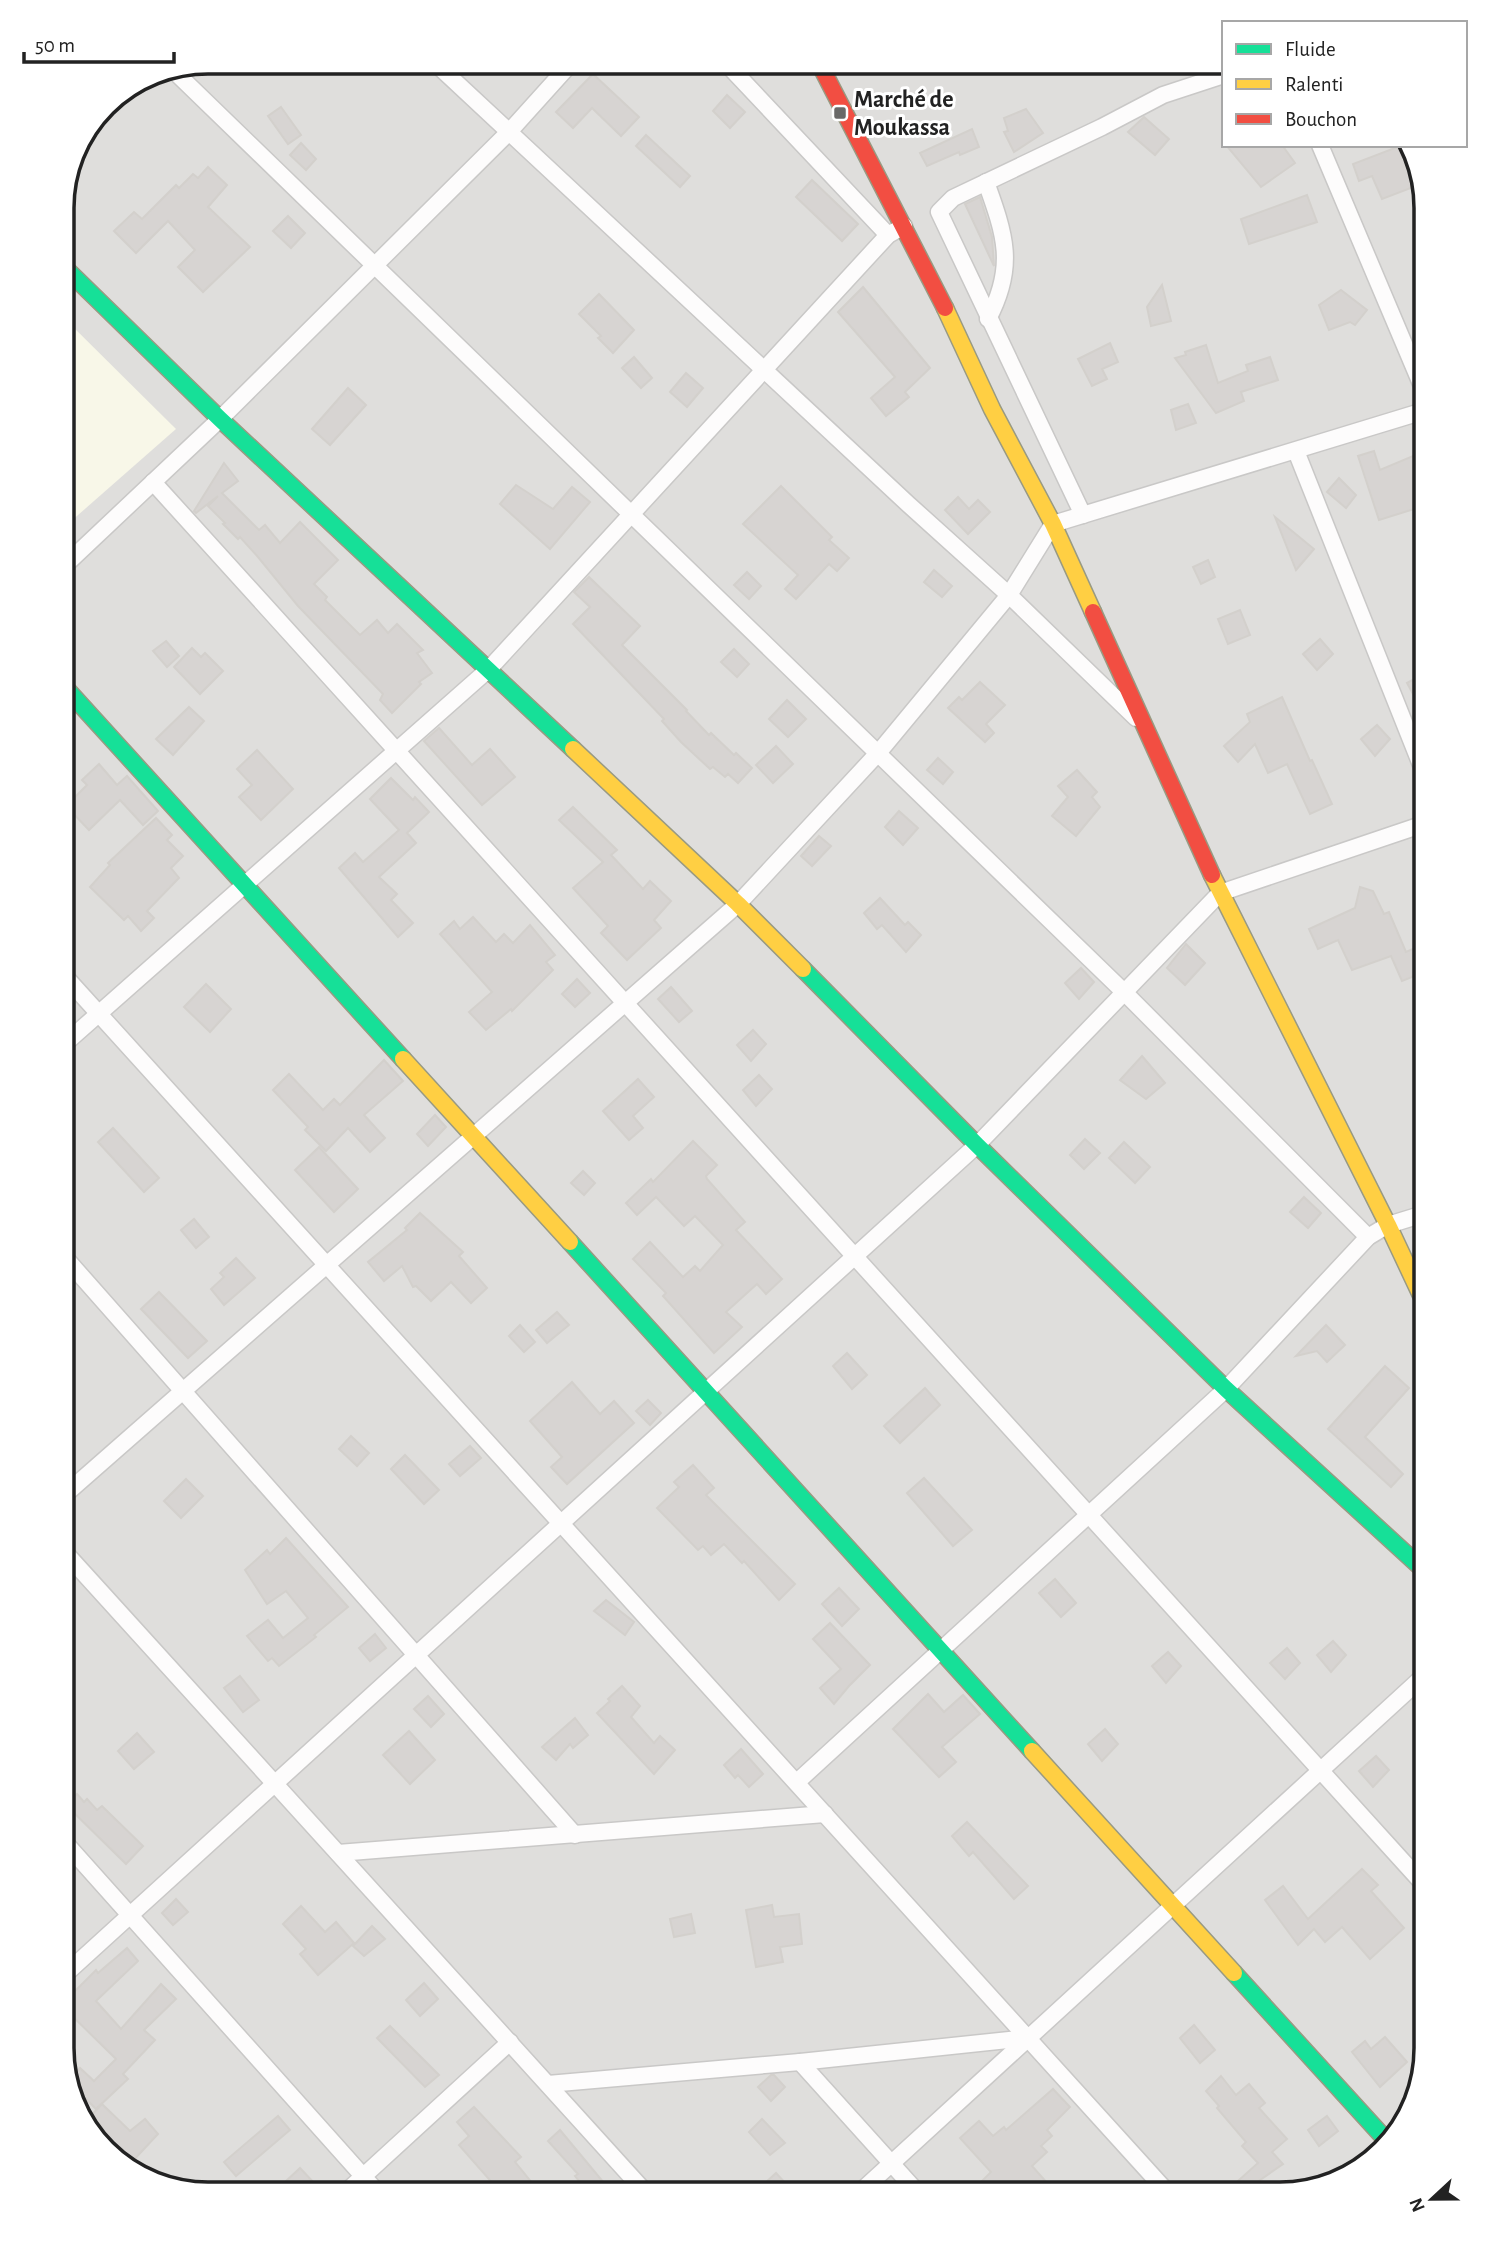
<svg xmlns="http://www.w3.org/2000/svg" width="1488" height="2255" font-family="'Alegreya Sans',sans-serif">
	<rect width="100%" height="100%" fill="#f0eeeb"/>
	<polygon fill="#dfdedc" points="208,61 1224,62 1224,145 1410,145 1427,208 1427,2048 1407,2121 1353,2174 1281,2194 198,2193 134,2174 81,2120 61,2047 62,198 73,151 104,104 152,72"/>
	<polygon fill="#f8f7e8" points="62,316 176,429 61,530"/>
	<g fill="#d7d4d2" stroke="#d3d0cc" stroke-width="2">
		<polygon points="593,74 639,117 621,136 592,108 573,128 556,112"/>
		<polygon points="727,95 745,112 730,128 713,111"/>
		<polygon points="281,107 301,135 288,144 268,116"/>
		<polygon points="1026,109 1043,133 1014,152 1004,132 1008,131 1004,118"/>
		<polygon points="1144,117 1169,139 1155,155 1128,132"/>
		<polygon points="972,129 979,147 960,155 959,152 927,166 920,153"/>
		<polygon points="646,135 690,176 680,187 636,146"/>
		<polygon points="301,143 316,159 306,170 290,155"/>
		<polygon points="1226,145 1282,145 1295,163 1261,187"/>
		<polygon points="1400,146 1416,186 1382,199 1372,176 1359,181 1353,164"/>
		<polygon points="208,167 227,185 208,207 250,247 203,292 178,267 195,250 168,221 136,253 114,231 134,212 142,219 176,185 179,188 193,174 198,178"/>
		<polygon points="812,180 858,224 842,241 796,197"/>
		<polygon points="1307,195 1317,222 1249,244 1241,219"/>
		<polygon points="980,197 992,237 994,266 965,204"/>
		<polygon points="288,216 305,233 291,248 273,231"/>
		<polygon points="1162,285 1171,321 1151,326 1147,307"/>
		<polygon points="863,287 930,368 905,392 909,397 886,416 871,398 895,377 838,312"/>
		<polygon points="1341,290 1367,310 1355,325 1350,322 1329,330 1319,305"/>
		<polygon points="599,294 634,330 613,353 598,338 601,336 579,314"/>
		<polygon points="1110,343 1118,362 1102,369 1107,379 1092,386 1078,359"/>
		<polygon points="1206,345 1218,383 1248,371 1246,365 1270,357 1278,380 1241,392 1244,401 1216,413 1175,358 1186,355 1185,352"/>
		<polygon points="634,357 652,378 641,388 622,368"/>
		<polygon points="686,373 703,388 687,407 670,392"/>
		<polygon points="348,388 366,405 330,445 312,429"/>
		<polygon points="1188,404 1196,423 1176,430 1171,410"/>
		<polygon points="1374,451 1380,470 1413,456 1427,492 1427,505 1379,520 1358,456"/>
		<polygon points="224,463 238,481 222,493 259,530 265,525 280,543 300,522 338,560 314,584 327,597 325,600 360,635 377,620 388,633 397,624 423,650 417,653 432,673 419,682 421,684 392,713 380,700 383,694 298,606 258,557 240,537 238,539 223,524 225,523 208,506 218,496 196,513 194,511"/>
		<polygon points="1339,478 1356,495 1346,508 1327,492"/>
		<polygon points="516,485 553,509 572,487 590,502 550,549 500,504"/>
		<polygon points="781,486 832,537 829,540 849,558 837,571 829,564 796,599 785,589 798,575 743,524"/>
		<polygon points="958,497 969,509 978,500 990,512 968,534 945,510"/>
		<polygon points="1275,517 1314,549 1296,570"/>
		<polygon points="1208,560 1215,577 1201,584 1193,567"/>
		<polygon points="934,570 952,586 942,597 924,582"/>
		<polygon points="747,572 761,586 749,599 734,585"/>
		<polygon points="589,577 640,626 622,645 687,710 686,711 709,735 711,733 734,755 736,753 752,768 738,783 728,774 725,777 713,767 710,769 681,742 662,721 664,719 573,624 590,607 574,592"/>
		<polygon points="1240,610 1250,635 1228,644 1218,619"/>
		<polygon points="1320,639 1333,654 1317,670 1303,654"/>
		<polygon points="166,641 179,656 167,667 153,651"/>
		<polygon points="192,648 201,657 205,653 223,671 200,694 174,667"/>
		<polygon points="734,649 749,664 737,677 721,662"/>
		<polygon points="1427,672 1427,720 1407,683"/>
		<polygon points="980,682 1005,705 986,724 994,733 985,742 948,708 959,697 962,700"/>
		<polygon points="1282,697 1310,761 1312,760 1332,804 1310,814 1287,764 1268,773 1255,744 1238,762 1224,746 1250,722 1247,714"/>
		<polygon points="787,700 806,719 788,737 769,719"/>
		<polygon points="189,707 204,721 173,755 156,739"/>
		<polygon points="1377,725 1390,739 1375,756 1361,739"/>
		<polygon points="439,728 472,765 490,749 515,777 482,805 424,741"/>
		<polygon points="776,746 793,764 773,783 756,765"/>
		<polygon points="257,750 293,789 261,820 239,797 252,785 237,769"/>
		<polygon points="938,758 953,772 943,784 927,770"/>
		<polygon points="99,764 117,785 127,776 158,811 143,825 120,800 89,830 66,806 87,785 82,780"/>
		<polygon points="1077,770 1097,792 1092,797 1100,807 1076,836 1052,816 1068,797 1058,786"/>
		<polygon points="391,778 413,800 415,797 429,812 407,833 416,843 379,877 397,894 391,900 413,923 398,937 339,868 355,853 363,862 399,830 370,799"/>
		<polygon points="573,807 617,850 611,855 643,889 650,881 671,901 654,920 661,928 627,960 601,933 608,926 573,888 603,862 559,820"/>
		<polygon points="899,811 918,828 903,845 885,827"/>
		<polygon points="156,818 172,835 167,840 183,856 171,868 179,878 147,911 154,918 141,931 128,916 124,920 90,887 110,865 108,863"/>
		<polygon points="819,836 831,846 812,866 801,856"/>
		<polygon points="1360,887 1373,891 1384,914 1389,912 1406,952 1422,945 1427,955 1427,971 1402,981 1391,956 1352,970 1338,940 1318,949 1309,929 1355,908"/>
		<polygon points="880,898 905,925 908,922 921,935 906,952 882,925 877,929 864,913"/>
		<polygon points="473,917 496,942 504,934 513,943 530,925 555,955 546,962 553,970 512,1011 511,1009 486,1030 469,1012 492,992 440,934 454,921 460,929"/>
		<polygon points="1186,944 1205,963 1185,985 1167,968"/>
		<polygon points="1081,968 1094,982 1079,999 1065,983"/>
		<polygon points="577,979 590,993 575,1007 562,994"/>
		<polygon points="206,984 231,1009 210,1032 184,1007"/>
		<polygon points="671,987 692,1011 679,1022 658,999"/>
		<polygon points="753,1030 766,1044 751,1061 737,1045"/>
		<polygon points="1142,1056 1165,1083 1146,1099 1120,1080"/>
		<polygon points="384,1060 403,1081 364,1115 385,1138 370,1152 348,1128 326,1151 305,1130 308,1127 273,1090 289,1074 323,1110 334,1099 340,1105"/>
		<polygon points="759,1075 772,1089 756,1106 743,1090"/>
		<polygon points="638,1079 654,1097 633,1116 643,1128 629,1140 603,1111"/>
		<polygon points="435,1115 446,1127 428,1146 417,1134"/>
		<polygon points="113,1128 159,1178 144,1192 98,1142"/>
		<polygon points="1085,1139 1100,1153 1084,1169 1070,1155"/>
		<polygon points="693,1141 717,1165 706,1176 707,1179 745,1222 736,1230 782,1279 766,1294 757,1284 726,1312 742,1327 714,1353 663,1296 666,1293 633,1259 650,1242 683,1277 695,1266 700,1271 723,1245 695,1216 684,1226 656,1197 637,1215 626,1203 651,1179 653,1182"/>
		<polygon points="1124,1142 1150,1167 1135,1183 1109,1158"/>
		<polygon points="319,1147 358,1189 334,1212 295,1170"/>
		<polygon points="583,1171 595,1183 584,1195 571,1183"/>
		<polygon points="1304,1197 1321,1213 1308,1228 1290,1212"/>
		<polygon points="420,1213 463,1252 459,1256 487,1288 471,1303 451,1282 431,1301 416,1286 413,1287 402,1266 384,1281 368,1262 407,1230 405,1228"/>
		<polygon points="194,1219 209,1237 196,1248 181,1230"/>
		<polygon points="236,1258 255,1278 224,1305 211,1289 224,1277 220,1273"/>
		<polygon points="159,1292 207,1341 188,1358 141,1309"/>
		<polygon points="557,1312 569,1325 547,1343 536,1330"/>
		<polygon points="520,1325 535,1342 524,1352 509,1336"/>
		<polygon points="1326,1325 1345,1345 1327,1362 1317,1351 1296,1356"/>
		<polygon points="847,1353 867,1375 852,1389 833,1366"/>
		<polygon points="1385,1366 1409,1388 1365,1437 1403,1474 1391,1487 1328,1429"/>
		<polygon points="572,1382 600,1414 614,1401 634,1423 567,1484 551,1467 562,1457 530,1421"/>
		<polygon points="925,1388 940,1405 900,1443 884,1426"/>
		<polygon points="648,1400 661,1413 650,1425 636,1411"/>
		<polygon points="351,1436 369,1453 357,1466 339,1449"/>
		<polygon points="470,1446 481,1458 460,1476 449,1464"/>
		<polygon points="405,1455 439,1490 424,1504 391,1469"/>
		<polygon points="693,1465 714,1488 706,1495 795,1584 779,1600 744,1561 742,1563 724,1544 711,1555 703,1546 698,1550 657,1508 679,1487 674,1482"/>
		<polygon points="924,1478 972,1530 953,1546 907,1493"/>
		<polygon points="186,1479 203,1496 181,1518 164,1501"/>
		<polygon points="286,1538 348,1607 314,1635 316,1637 279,1666 272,1658 268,1661 247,1636 268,1620 283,1638 308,1618 286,1591 267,1604 245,1570 267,1550 270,1554"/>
		<polygon points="1055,1579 1076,1603 1061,1617 1039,1593"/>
		<polygon points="839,1588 859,1609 842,1626 822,1604"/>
		<polygon points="606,1600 634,1622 625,1635 594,1611"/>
		<polygon points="830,1623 870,1665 849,1686 834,1704 820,1688 841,1669 813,1639"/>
		<polygon points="375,1634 386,1648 370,1661 359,1648"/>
		<polygon points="1333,1641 1346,1655 1331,1672 1317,1655"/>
		<polygon points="1287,1648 1300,1663 1285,1679 1270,1663"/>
		<polygon points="1168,1652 1181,1666 1166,1683 1152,1666"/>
		<polygon points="240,1676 259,1700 243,1712 224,1688"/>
		<polygon points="622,1686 640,1706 631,1717 654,1743 660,1736 675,1750 654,1774 597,1713 610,1701 608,1699"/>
		<polygon points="928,1694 944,1712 963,1695 980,1714 942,1747 956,1762 939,1777 893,1729"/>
		<polygon points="428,1696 444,1714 431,1727 414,1709"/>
		<polygon points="575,1718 588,1735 573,1748 570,1744 556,1760 542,1747"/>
		<polygon points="1105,1729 1118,1744 1102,1761 1088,1744"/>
		<polygon points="409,1731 435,1760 410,1784 383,1755"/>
		<polygon points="137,1733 154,1752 134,1769 118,1751"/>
		<polygon points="741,1749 763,1774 749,1787 738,1775 735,1778 724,1765"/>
		<polygon points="1376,1756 1389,1770 1373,1787 1359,1771"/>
		<polygon points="77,1794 84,1802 87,1799 97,1810 102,1806 143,1846 126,1864 66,1805"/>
		<polygon points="967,1822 1028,1886 1014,1899 973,1852 969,1856 952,1836"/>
		<polygon points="1362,1869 1378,1885 1371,1891 1404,1928 1370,1959 1342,1927 1325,1942 1314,1929 1298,1945 1265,1900 1283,1886 1308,1919"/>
		<polygon points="176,1899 188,1912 173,1925 162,1913"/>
		<polygon points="772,1905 774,1917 799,1914 802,1944 780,1947 783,1962 756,1967 746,1910"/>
		<polygon points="301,1906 325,1932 336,1922 354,1943 318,1975 300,1954 306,1949 283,1924"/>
		<polygon points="691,1914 695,1933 674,1937 670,1919"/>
		<polygon points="372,1926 385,1939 364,1956 353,1946"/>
		<polygon points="127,1948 138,1961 96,2001 121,2029 161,1984 176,1999 144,2030 155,2040 123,2074 128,2079 96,2109 71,2084 70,2079 80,2068 94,2081 116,2059 61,2005 96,1970 98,1973"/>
		<polygon points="424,1983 438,1999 420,2016 406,2000"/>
		<polygon points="1194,2025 1215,2050 1200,2063 1180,2038"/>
		<polygon points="390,2026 439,2075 425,2087 377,2038"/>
		<polygon points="1385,2037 1407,2062 1380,2087 1352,2052 1365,2041 1371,2049"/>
		<polygon points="771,2075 774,2075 785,2087 771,2101 758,2087"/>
		<polygon points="1221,2076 1236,2095 1249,2084 1265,2103 1259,2108 1287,2139 1272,2152 1283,2164 1240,2194 1234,2194 1229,2189 1258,2163 1242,2146 1246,2142 1217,2108 1219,2106 1206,2091"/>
		<polygon points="1053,2089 1070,2107 1047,2130 1052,2136 1041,2146 1047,2152 1032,2166 1057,2194 969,2194 991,2172 960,2138 979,2121 993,2136 1004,2127 1006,2130"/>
		<polygon points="102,2104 130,2131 145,2119 158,2134 130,2164 122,2156 120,2159 84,2123"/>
		<polygon points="474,2107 521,2157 515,2162 541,2194 502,2194 459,2145 469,2136 457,2122"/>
		<polygon points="278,2116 290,2130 236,2176 224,2162"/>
		<polygon points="1327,2116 1338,2131 1319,2146 1308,2130"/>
		<polygon points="762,2119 785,2143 770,2155 749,2132"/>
		<polygon points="560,2130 609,2189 604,2194 595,2194 590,2188 587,2191 575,2176 578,2174 548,2141"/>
		<polygon points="300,2168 315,2184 305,2193 296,2193 285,2182"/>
		<polygon points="776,2173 788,2186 779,2194 753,2194"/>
	</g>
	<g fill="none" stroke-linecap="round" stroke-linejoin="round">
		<g stroke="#c9c8c7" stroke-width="19">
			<g id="street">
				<polyline points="433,61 908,504 1009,595 1136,718"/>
				<polyline points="724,61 888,235"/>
				<polyline points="171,68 1124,992 1368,1237"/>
				<polyline points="1320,145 1427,398"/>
				<path d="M986,182c19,53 30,84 2,137"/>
				<polyline points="1296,451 1427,780"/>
				<polyline points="153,482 1427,1888"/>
				<polyline points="1083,515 939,212 953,198 1102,127 1163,95 1224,75"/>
				<polyline points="61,569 220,419 509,132 573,61"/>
				<polyline points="61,972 1169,2194"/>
				<polyline points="61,1047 489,669 888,235 904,226"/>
				<polyline points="61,1253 575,1835"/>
				<polyline points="61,1498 738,904 879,752 1009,595 1053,524 1427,410"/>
				<polyline points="61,1548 647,2194"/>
				<polyline points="797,1782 1226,1389 1368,1237 1388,1225 1427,1213"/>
				<polyline points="61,1838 379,2194"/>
				<polyline points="338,1853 825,1814"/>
				<polyline points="61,1978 977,1145 1220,893 1427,823"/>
				<polyline points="800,2062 919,2194"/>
				<polyline points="548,2084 800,2062 1028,2038"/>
				<polyline points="345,2193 510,2042"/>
				<polyline points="858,2194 1427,1673"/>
			</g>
		</g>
		<g stroke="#999a82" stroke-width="19">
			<g id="fast">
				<polyline points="62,265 220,419 573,749"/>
				<polyline points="61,683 403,1059"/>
				<polyline points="803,969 977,1145 1226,1389 1427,1573"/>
				<polyline points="570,1242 1032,1751"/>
				<polyline points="1234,1973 1387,2141"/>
			</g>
		</g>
		<g stroke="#999a82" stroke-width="19">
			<g id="slow">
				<polyline points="945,308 992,409 1053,524 1093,612"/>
				<polyline points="573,749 738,904 803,969"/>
				<polyline points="1212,875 1388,1225 1427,1308"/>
				<polyline points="403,1059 570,1242"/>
				<polyline points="1032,1751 1234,1973"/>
			</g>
		</g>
		<g stroke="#999a82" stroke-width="19">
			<g id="jam">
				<polyline points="818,61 945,308"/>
				<polyline points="1093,612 1212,875"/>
			</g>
		</g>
		<use href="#street" stroke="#fdfcfc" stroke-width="16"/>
		<use href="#fast" stroke="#16e098" stroke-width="16"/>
		<use href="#slow" stroke="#ffcf43" stroke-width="16"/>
		<use href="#jam" stroke="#f24e42" stroke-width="16"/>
	</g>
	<rect fill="#6a6968" stroke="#fff" stroke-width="2.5" x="833" y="106" width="14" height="14" rx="3.5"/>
	<g text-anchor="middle" stroke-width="6" stroke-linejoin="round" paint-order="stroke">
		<g font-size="24" font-weight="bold" fill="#222" stroke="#fff" text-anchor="start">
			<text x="854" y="107">Marché de<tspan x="854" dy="28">Moukassa</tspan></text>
		</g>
	</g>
	<path d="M0 0H1488V2255H0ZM208 74H1280A134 134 0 0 1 1414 208V2048A134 134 0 0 1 1280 2182H208A134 134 0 0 1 74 2048V208A134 134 0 0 1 208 74Z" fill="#fff" fill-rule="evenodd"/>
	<path fill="none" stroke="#222" stroke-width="3.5" d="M208 74H1280A134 134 0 0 1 1414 208V2048A134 134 0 0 1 1280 2182H208A134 134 0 0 1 74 2048V208A134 134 0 0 1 208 74Z"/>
	<rect x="1222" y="21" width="245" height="126" fill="#ffffff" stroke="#a7a7a7" stroke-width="2"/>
	<rect x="1236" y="44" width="35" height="10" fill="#16e098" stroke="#a7a7a7" stroke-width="2"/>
	<text x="1285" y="56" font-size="21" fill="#222222">Fluide</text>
	<rect x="1236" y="79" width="35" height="10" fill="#ffcf43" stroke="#a7a7a7" stroke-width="2"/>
	<text x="1285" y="91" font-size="21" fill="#222222">Ralenti</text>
	<rect x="1236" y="114" width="35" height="10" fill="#f24e42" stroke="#a7a7a7" stroke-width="2"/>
	<text x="1285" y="126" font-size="21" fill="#222222">Bouchon</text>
	<g transform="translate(1432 2199) rotate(248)" stroke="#ffffff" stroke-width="5" paint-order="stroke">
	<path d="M0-5L12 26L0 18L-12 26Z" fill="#222222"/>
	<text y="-10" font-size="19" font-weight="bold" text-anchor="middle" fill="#222222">N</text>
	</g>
	<path d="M24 52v10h150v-10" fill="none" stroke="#222222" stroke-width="3.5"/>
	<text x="35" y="52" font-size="21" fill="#222222" stroke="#ffffff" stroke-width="5" paint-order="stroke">50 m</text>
</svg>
